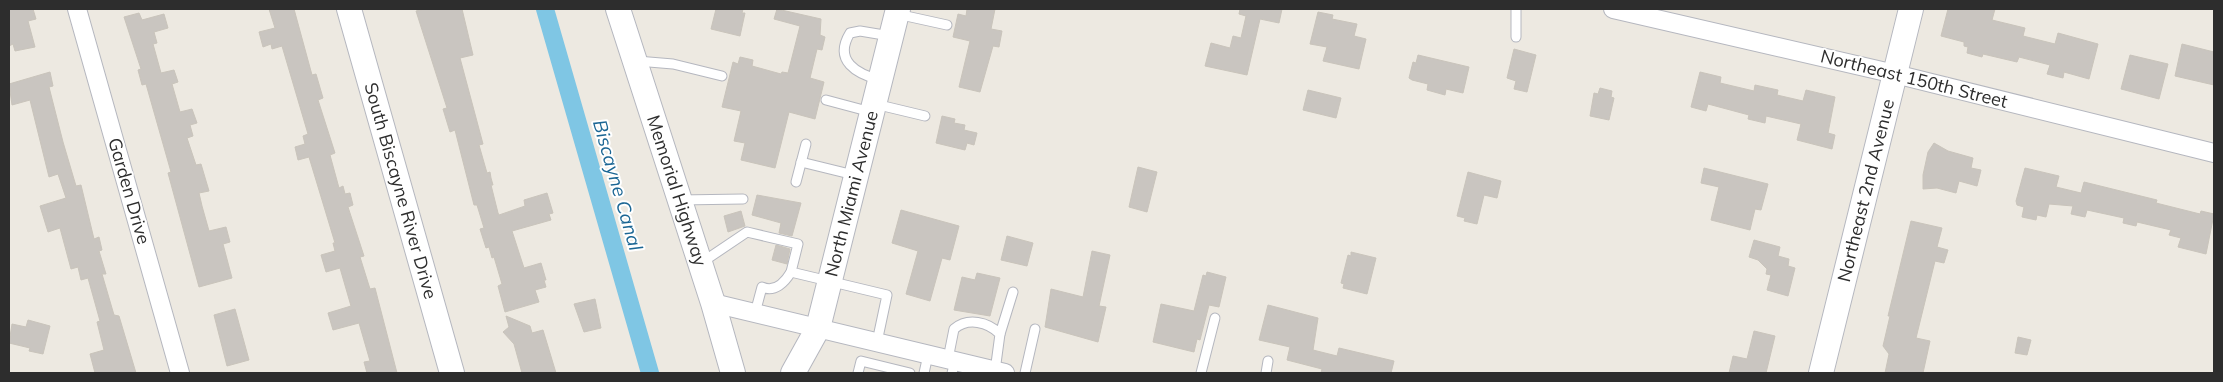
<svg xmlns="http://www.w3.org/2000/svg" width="2223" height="382" font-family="Mulish,sans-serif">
	<rect width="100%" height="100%" fill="#ede9e1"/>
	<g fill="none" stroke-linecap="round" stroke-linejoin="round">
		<polyline stroke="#7fc6e4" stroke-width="18" points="545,9 650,373"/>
	</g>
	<g fill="#c9c5c0" stroke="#c9c4bb">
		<polygon points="9,9 33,9 36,19 28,21 35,47 15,51 13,44 9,46"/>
		<polygon points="269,9 294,9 312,75 316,74 323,98 318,100 335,153 330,155 339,188 343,186 345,194 350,193 353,205 348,207 364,256 360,257 370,289 375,288 397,373 367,373 364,362 370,361 359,323 333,330 328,313 351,306 340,268 326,272 321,255 335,251 333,243 335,243 309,157 298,160 295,147 305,144 303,136 308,134 282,46 272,49 271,44 263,47 259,32 275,28"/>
		<polygon points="424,9 462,9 473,55 460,58 483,144 479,145 487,173 490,172 491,178 493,185 491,185 498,213 499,215 525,206 524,200 547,193 553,213 549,214 551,220 512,231 524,268 541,263 546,280 544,280 546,287 535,290 539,302 505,312 498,286 502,284 494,257 492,258 489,247 486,248 480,229 484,228 477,205 474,205 455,130 450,132 443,109 447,108 416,11"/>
		<polygon points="716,9 743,9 742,13 745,13 740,36 711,29"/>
		<polygon points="777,9 821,19 820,35 825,37 822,50 817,49 810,78 824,82 815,119 789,112 775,168 741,160 745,143 734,141 741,111 722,107 733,62 738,64 740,57 753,60 752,66 781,74 782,72 788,73 800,26 774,19"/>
		<polygon points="967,9 995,9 991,29 1002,31 999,47 993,46 980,92 959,87 970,41 953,37 958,14 966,16"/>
		<polygon points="1240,9 1282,9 1279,23 1260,19 1247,75 1205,66 1211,43 1230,48 1233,36 1241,38 1246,16 1239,14"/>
		<polygon points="1948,9 1995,9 1992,20 2025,28 2023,36 2055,44 2058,33 2098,44 2089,79 2064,72 2063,78 2047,74 2050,65 2019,57 2017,62 1983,54 1982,57 1967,53 1968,47 1964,46 1964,42 1941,36"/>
		<polygon points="1318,12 1333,15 1332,19 1357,24 1354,36 1366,39 1359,69 1323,61 1327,47 1310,44"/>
		<polygon points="139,13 142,20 164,14 168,28 154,32 157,43 153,44 161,73 174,70 178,82 172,84 180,112 192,109 197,123 190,125 193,136 187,138 196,165 201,164 209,191 199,193 202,206 209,231 226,227 230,242 223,244 232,278 199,287 168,173 171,172 146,84 142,85 138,70 141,69 124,17"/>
		<polygon points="2182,44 2214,52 2214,85 2175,76"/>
		<polygon points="1514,49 1536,55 1527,92 1514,89 1516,81 1507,78"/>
		<polygon points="1418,55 1469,67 1463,93 1446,89 1445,95 1427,90 1428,84 1412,80 1409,78 1413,62 1416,63"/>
		<polygon points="2130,55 2168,64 2159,99 2121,89"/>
		<polygon points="50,72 53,86 49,87 63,142 76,186 81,185 94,239 99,237 102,250 99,251 106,274 102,274 114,315 119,316 136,373 95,373 90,354 104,350 97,322 100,321 88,278 81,280 78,267 71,269 60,228 48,232 40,206 66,198 58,174 49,177 30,100 12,105 9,84"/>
		<polygon points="1700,72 1721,77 1720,83 1754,91 1755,85 1778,90 1777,95 1803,101 1806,90 1835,97 1828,133 1835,135 1832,149 1797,140 1801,124 1766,116 1765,123 1748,119 1749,115 1708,104 1706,111 1691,107"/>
		<polygon points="1600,88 1612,91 1611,97 1614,98 1609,120 1590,116 1594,93 1598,94"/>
		<polygon points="1308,90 1341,98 1336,118 1303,110"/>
		<polygon points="942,116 955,119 954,123 965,125 964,130 977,133 974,145 967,143 965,150 936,143"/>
		<polygon points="1934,143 1948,151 1973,158 1971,168 1981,170 1977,186 1959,181 1956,193 1937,188 1923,189 1923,175 1928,152"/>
		<polygon points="1138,167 1157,172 1147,212 1129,207"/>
		<polygon points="1704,168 1768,184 1761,210 1755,209 1750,230 1711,220 1719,187 1701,183"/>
		<polygon points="2025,168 2059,176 2056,187 2081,193 2084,182 2157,200 2156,203 2200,214 2201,211 2214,214 2206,254 2178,247 2181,238 2169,235 2171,230 2137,222 2136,226 2123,223 2124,218 2087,210 2085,217 2071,214 2073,206 2049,204 2046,217 2037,215 2036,220 2022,217 2024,207 2017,205 2016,201"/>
		<polygon points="1468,172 1501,181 1497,198 1484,195 1477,224 1464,221 1465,218 1457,216"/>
		<polygon points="757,195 801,203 792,236 779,233 781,223 752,215"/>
		<polygon points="901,210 959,226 950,260 942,258 930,301 906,294 918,251 892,243"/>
		<polygon points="741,211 745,226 728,232 724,216"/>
		<polygon points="1911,221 1942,228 1937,247 1948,250 1944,263 1935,261 1916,338 1930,341 1923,373 1885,373 1889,354 1883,346 1890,316 1888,316"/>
		<polygon points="1007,236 1033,243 1027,266 1001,260"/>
		<polygon points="1754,240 1780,247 1778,256 1789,259 1788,266 1795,268 1788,296 1767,290 1771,275 1766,274 1767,269 1758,260 1749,257"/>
		<polygon points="776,245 790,249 787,264 772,260"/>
		<polygon points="1092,251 1110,255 1099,306 1106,307 1098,342 1045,327 1051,289 1083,297"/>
		<polygon points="1351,252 1376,258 1367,294 1343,288 1344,284 1341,283 1348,255 1351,256"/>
		<polygon points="1207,272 1226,277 1219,307 1209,305 1200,340 1197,339 1194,352 1153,342 1161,304 1194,311 1203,275 1206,276"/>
		<polygon points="977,273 1000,278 990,316 954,310 962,277 975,280"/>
		<polygon points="595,299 601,328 584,332 574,304"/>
		<polygon points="1268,305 1318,318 1313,350 1337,356 1339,348 1394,361 1391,373 1321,373 1322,369 1287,360 1290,347 1259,340"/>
		<polygon points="235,309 249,360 227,366 214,315"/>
		<polygon points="506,316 530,326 532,333 543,330 556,373 522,373 514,344 503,332 509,327"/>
		<polygon points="28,320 50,326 43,354 29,351 30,348 9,343 12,324 26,327"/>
		<polygon points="1754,331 1775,336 1766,373 1729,373 1733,356 1747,359"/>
		<polygon points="2018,337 2031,340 2027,355 2015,353"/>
	</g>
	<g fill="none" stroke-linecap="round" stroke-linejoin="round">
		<g stroke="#b5b7bf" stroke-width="11">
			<g id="lane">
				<polyline points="1516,9 1516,37"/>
				<polyline points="897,14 947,25"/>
				<polyline points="637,61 673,64 722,76"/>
				<path d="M880,80c-23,-6 -47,-19 -30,-47l10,-2 30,5"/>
				<polyline points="826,100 871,112"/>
				<polyline points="875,104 925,116"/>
				<polyline points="801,162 854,175"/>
				<polyline points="796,182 806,144"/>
				<polyline points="680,200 743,199"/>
				<polyline points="701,263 747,232 798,244 791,272 887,295 877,342"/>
				<path d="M755,313l7,-26c13,6 23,-5 29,-15"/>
				<polyline points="1000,334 1013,292"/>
				<path d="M948,359l6,-30c14,-12 34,-7 46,5l-5,37"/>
				<polyline points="858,373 861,361 910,373"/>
				<polyline points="924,373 928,355"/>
				<polyline points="952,373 955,361"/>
				<polyline points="1025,373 1035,329"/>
				<polyline points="1201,373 1215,318"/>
				<polyline points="1266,373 1268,361"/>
			</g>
		</g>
		<g stroke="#b5b7bf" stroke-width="20">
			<g id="street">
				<polyline points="77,9 180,373"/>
				<polyline points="1613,9 1895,74 2214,153"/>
				<polyline points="713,303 1005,373"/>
			</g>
		</g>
		<g stroke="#b5b7bf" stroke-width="26">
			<g id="secondary">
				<path id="s1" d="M349,9l103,364"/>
				<path id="s2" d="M618,9l95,294 20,70"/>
				<path id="s3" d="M793,373l25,-45 80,-319"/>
				<path id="s4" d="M1821,373l90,-364"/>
			</g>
		</g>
		<use href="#lane" stroke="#fff" stroke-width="9"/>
		<use href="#street" stroke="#fff" stroke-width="18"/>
		<use href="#secondary" stroke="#fff" stroke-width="24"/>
	</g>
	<g text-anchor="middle" stroke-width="4" stroke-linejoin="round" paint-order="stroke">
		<g font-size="18" fill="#2d2d2d" stroke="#fff">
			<text transform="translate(1914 79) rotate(14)" y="6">Northeast 150th Street</text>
			<text transform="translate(129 191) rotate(74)" y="6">Garden Drive</text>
			<text dy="6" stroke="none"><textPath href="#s1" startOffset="189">South Biscayne River Drive</textPath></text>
			<text dy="6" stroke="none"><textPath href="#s2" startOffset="191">Memorial Highway</textPath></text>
			<text dy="6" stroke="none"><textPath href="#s4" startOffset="188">Northeast 2nd Avenue</textPath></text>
			<text dy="6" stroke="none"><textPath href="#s3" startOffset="190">North Miami Avenue</textPath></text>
		</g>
		<g font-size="19" font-style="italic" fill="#1b6694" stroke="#fff">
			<text transform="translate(618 185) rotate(74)" y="7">Biscayne Canal</text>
		</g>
	</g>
	<rect width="2223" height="382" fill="none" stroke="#2d2d2d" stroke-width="20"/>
</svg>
